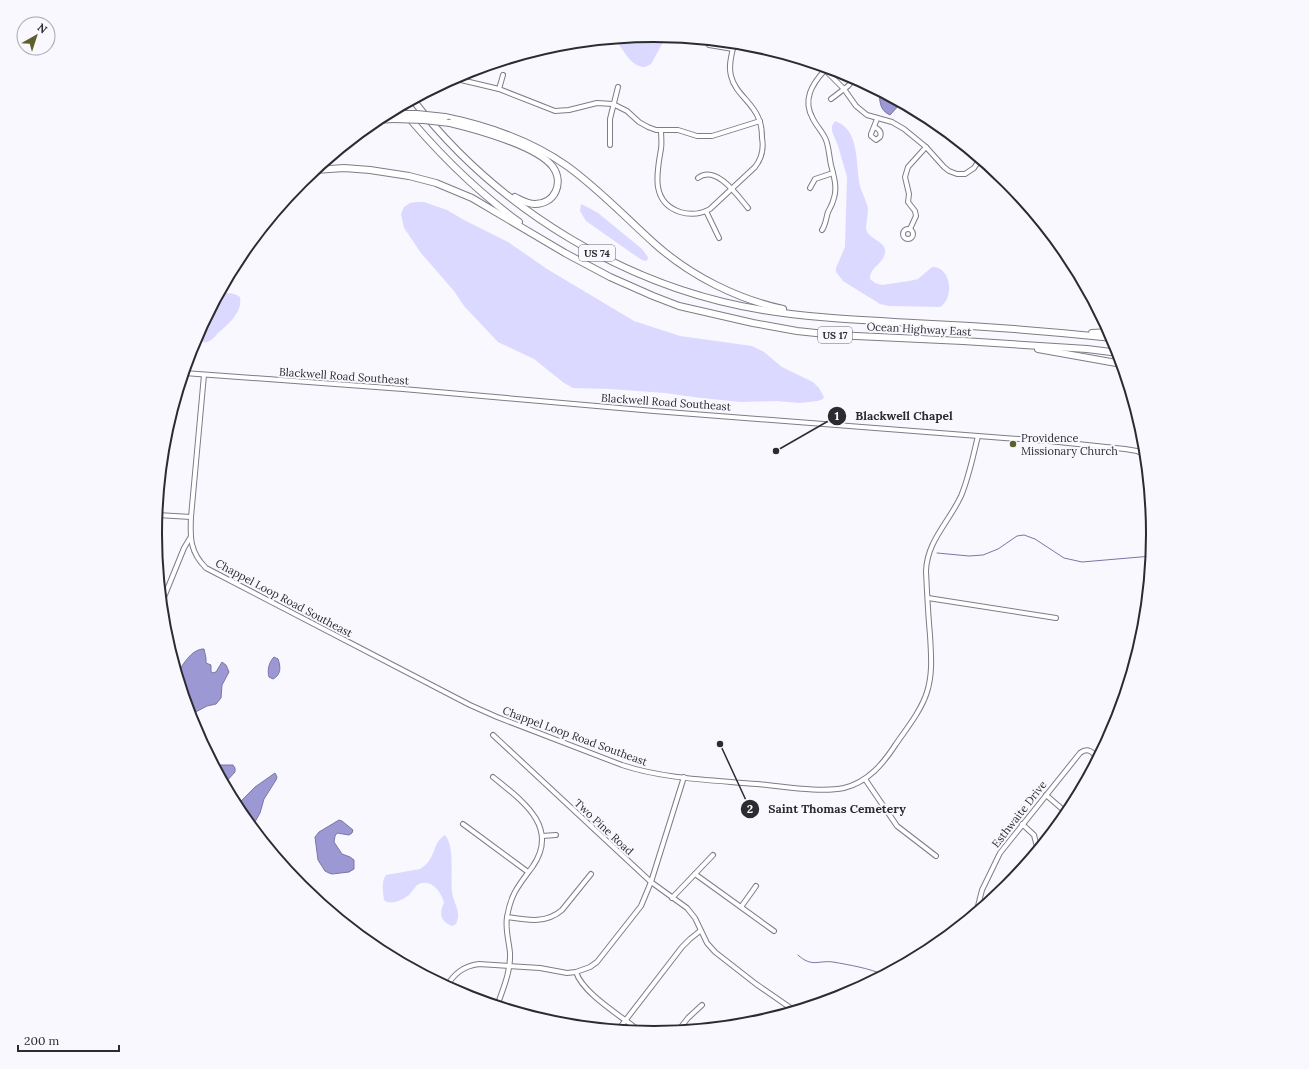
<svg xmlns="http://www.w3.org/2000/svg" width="1309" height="1069" font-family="Lora,serif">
	<rect width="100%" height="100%" fill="#f9f8fe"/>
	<g fill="#dbd9ff">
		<path d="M655,35l19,2 -12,7 -11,20 -6,3c-17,-1 -20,-18 -31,-28z"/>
		<path d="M835,121c26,9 20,44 25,65 2,8 7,15 8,23 0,7 -2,13 -2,19 1,12 21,12 19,25 -2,11 -15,14 -15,26l5,4 7,2 27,-4 9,-2 14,-12c19,-1 23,31 8,40l-51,-1 -9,-2 -37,-23 -7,-9v-4l9,-21 2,-70 -9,-31 -6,-15v-5z"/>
		<polygon points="416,202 424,202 447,210 464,220 508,242 547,269 634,321 680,336 752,346 764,352 782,367 813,382 819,388 824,397 823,399 818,401 799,403 777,401 741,402 701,398 665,393 610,389 573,388 564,383 534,359 498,342 464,306 454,291 421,253 404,228 401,214 404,207 410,203"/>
		<polygon points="581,204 591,209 598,213 642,249 648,257 647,261 642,260 633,254 586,221 580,211"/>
		<path d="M220,293c7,0 14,-1 20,4 3,16 -13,28 -23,37 -2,3 -6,7 -10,8 -3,1 -9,-1 -13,-1z"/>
		<path d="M445,835c11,13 4,46 8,62 3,10 8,17 3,27l-4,2c-12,-5 -13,-13 -8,-23 -2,-11 -14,-26 -27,-18 -3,3 -5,7 -8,10 -7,5 -18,11 -25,5 -1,-8 -3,-18 2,-25l34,-6c17,-10 11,-25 25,-34z"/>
	</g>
	<g fill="#9c98d4" stroke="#7a77a3">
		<path d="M879,91l22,12 -11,12c-11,-5 -10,-14 -11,-24z"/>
		<path d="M202,649h2l2,9v5l5,2v6l1,2 4,-1 6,-10 4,3 3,7 -7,13 -1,13 -5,6 -9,2 -17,9 -13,-42c7,-9 13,-22 25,-24z"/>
		<path d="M274,657l4,2c3,8 3,16 -5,20l-4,-2c-2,-7 0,-15 5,-20z"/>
		<polygon points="212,761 218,765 233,765 235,768 235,772 224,784"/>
		<polygon points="275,773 277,777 276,780 264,799 260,813 252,827 239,812 236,806 255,787"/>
		<polygon points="339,820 342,821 353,830 352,833 349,835 337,833 335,836 334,842 342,854 350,857 354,860 354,869 349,872 332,874 329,873 325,871 318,860 315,837 319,832"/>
	</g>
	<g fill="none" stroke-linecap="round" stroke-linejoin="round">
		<g stroke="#7a77a3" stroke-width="1">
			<polyline points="937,553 969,556 983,555 998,549 1017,536 1024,535 1035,539 1064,558 1082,562 1152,556"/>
			<path d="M798,955c14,13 20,5 35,7 17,3 35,6 52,13"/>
		</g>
		<g stroke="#7d7d88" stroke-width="6">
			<g id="minor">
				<polyline points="709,45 733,49"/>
				<polyline points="820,65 844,89 856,106 867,115 892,122 904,129 926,147 944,167 949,171 957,174 965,174 974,168 980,159"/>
				<polyline points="456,77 461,80 499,89 555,111 569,110 597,103 613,104 627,111 639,122 648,127 656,130 678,130 697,136 712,136 760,121"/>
				<polyline points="499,89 503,75"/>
				<polyline points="831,99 848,86 855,78"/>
				<path d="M874,127c5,2 8,5 6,10l-4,3 -5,-4v-2l6,-15"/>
				<path d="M661,130c0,6 1,13 0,19 -4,23 -11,53 19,63 10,3 21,2 30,-3l45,-42c7,-9 9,-18 7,-29 0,-7 -1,-15 -4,-21 -6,-15 -23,-24 -27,-41 -3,-11 1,-22 3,-33"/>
				<polyline points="610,145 610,119 618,87"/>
				<path d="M698,178c18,-14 40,18 50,30"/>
				<polyline points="810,188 815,179 833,173"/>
				<polyline points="706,211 719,238"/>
				<circle cx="908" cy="234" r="5"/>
				<polyline points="910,229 916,216 915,211 908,202 909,194 905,177 908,167 926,147"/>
				<path d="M822,230c4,-6 4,-12 6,-18 2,-4 4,-7 5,-11 5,-13 1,-24 -2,-36 -2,-9 -2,-17 -5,-25 -3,-8 -9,-13 -13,-21 -11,-19 -1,-35 12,-49"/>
				<polyline points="184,373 403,389 654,411 1004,438 1049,441 1125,449 1137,451 1146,455"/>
				<path d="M204,375l-13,142c-1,21 -1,35 15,51l264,137 27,12 125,48c42,14 90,15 135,19 25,2 63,9 87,4 24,-6 39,-24 52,-44 11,-16 25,-33 31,-52 6,-19 4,-38 3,-57 -2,-21 -3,-43 -4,-64 1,-30 23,-49 35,-75 8,-19 12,-40 17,-60"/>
				<polyline points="157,515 191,517"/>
				<polyline points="928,598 1056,618"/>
				<polyline points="162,602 184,548 190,538"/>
				<polyline points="493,735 651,882 687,908 695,918 707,943 715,952 756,984 795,1011"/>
				<path d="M493,777c28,23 67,49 40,89 -14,19 -22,27 -26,51 -2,13 2,24 3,36 1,18 -7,36 -13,53"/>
				<polyline points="865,779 897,826 936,856"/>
				<polyline points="1046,795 1068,814"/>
				<polyline points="463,824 528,872"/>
				<polyline points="1022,824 1034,835 1038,851"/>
				<polyline points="542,836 556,835"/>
				<polyline points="695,874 774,931"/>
				<polyline points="672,898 713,855"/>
				<polyline points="741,907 756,886"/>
				<path d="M976,914l6,-24 18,-37 80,-100c8,-6 13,-1 18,6"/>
				<path d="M507,917c20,3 39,7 55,-7l29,-36"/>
				<path d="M576,972c7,22 47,45 66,61"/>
				<path d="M446,987c8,-13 17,-21 33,-23l61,4 27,5 9,-1 14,-5 7,-5 44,-56 10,-24 33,-105"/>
				<polyline points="618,1030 682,947 690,939 700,931"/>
				<polyline points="677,1032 688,1018 702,1005"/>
			</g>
		</g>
		<g stroke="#7d7d88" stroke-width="8">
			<g id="highway">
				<path d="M413,100c84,109 214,188 350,210 49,8 100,10 150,13 67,3 134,8 200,15"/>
				<path d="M400,107c35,43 74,82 119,115"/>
				<path d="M445,117c44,9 85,23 122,49 32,23 59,52 88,78 36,32 82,55 128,65"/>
				<polyline points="376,120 394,119"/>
				<path d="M450,123c25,6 88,23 103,44 11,16 2,37 -18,37 -8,0 -14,-4 -20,-7"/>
				<polyline points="315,170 344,168 370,170 409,176 436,183 472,198 565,253 610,277 653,296 679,306 753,323 797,331 835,335 963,341 1087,349 1119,353"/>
				<polyline points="1092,333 1110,332"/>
				<polyline points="1038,349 1122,364"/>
			</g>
		</g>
		<use href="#minor" stroke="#fff" stroke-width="4"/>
		<use href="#highway" stroke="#fff" stroke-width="6"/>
		<g stroke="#7d7d88" stroke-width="8" stroke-linecap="butt">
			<g id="highway-bridge">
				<polyline points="389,114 417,114 445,117"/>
				<polyline points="394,119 424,120 450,123"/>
			</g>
		</g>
		<use href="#highway-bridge" stroke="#fff" stroke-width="6"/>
	</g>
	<circle fill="#5e5f2c" stroke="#f9f8fe" stroke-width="1.5" cx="1013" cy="444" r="4"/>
	<g text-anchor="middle" stroke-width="4" stroke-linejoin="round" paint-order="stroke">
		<g fill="#f9f8fe" stroke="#69686e" stroke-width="1">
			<rect x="579" y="245" width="36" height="16" rx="3"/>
			<rect x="818" y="327" width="34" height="16" rx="3"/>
		</g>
		<g font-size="10" font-weight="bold" fill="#2b2b30">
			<text x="597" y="257">US 74</text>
			<text x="835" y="339">US 17</text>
		</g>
		<g font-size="11" fill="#2b2b30" stroke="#f9f8fe">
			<text transform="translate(919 329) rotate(3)" y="4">Ocean Highway East</text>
			<text transform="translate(344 376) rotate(4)" y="4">Blackwell Road Southeast</text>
			<text transform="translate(666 402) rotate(4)" y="4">Blackwell Road Southeast</text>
			<text transform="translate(284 598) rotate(28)" y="4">Chappel Loop Road Southeast</text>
			<text transform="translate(575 736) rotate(20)" y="4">Chappel Loop Road Southeast</text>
			<text transform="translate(1019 814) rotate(-52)" y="4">Esthwaite Drive</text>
			<text transform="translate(604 827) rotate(43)" y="4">Two Pine Road</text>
		</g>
		<g font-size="11" fill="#2b2b30" stroke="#f9f8fe" text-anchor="start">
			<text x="1021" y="442">Providence<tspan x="1021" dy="13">Missionary Church</tspan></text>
		</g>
	</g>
	<path d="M0 0H1309V1069H0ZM162 534a492 492 0 1 1 984 0a492 492 0 1 1-984 0Z" fill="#f9f8fe" fill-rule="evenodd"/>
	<path fill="none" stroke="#2b2b30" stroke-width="2" d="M162 534a492 492 0 1 1 984 0a492 492 0 1 1-984 0Z"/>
	<path fill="none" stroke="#2b2b30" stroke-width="1.5" d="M776 451L837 416M720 744L750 809"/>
	<g fill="#2b2b30" stroke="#f9f8fe" stroke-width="1.5">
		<circle cx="776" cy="451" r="4"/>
		<circle cx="720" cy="744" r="4"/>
		<circle cx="837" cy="416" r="10"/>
		<circle cx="750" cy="809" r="10"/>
	</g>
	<g font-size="12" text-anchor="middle" font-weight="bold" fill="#fff">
		<text x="837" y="420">1</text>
		<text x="750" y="813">2</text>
	</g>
	<g font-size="12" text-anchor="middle" font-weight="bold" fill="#2b2b30" stroke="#f9f8fe" stroke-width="4" stroke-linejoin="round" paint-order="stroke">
		<text x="904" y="420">Blackwell Chapel</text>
		<text x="837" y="813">Saint Thomas Cemetery</text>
	</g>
	<g transform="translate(36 36) rotate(39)"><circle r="19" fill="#f9f8fe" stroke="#a7a6ac"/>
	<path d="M0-3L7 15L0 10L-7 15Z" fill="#5e5f2c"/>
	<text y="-6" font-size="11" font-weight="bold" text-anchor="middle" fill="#2b2b30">N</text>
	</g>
	<path d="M18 1045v6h101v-6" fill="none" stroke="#2b2b30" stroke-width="2"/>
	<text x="24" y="1045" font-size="12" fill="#2b2b30" stroke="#f9f8fe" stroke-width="3" paint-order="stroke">200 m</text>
</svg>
